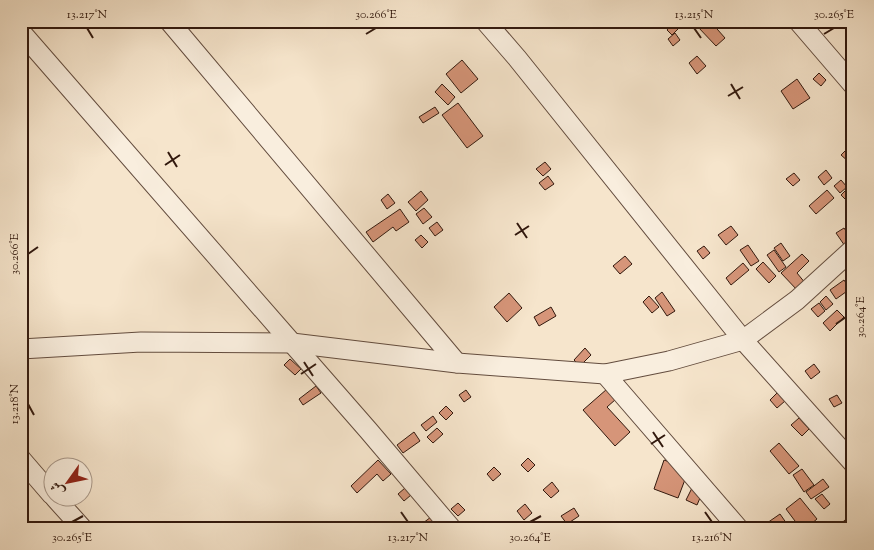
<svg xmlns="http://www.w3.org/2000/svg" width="874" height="550" font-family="'Sorts Mill Goudy',Amiri,serif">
	<rect width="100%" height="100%" fill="#f6e5cc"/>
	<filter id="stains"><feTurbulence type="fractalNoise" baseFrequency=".004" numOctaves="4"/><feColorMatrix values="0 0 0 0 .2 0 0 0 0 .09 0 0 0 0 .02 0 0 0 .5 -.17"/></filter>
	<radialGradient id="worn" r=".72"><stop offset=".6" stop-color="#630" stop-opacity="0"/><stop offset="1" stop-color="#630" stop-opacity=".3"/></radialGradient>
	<g fill="#d69579" stroke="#32190e">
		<polygon points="675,21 681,21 683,24 672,35 667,30"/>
		<polygon points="704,21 710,21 725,38 716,46 698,27"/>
		<polygon points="675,33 680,40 673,46 668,39"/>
		<polygon points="697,56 706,66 697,74 689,63"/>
		<polygon points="462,60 478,79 461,93 446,74"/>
		<polygon points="819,73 826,80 821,86 813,79"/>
		<polygon points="797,79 810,98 793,109 781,91"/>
		<polygon points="442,84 455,97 448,105 435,92"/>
		<polygon points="458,103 483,136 467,148 442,115"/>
		<polygon points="435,107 439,113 423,123 419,117"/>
		<polygon points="848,148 853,153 853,158 849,162 841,155"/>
		<polygon points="545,162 551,169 543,176 536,169"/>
		<polygon points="826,170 832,178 824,185 818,177"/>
		<polygon points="794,173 800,180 793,186 786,179"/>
		<polygon points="548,176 554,184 545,190 539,183"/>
		<polygon points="841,180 847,187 840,193 834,186"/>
		<polygon points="848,188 853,193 853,198 848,202 841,195"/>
		<polygon points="827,190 834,198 816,214 809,206"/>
		<polygon points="421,191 428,200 416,211 408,202"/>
		<polygon points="388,194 395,203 387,209 381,200"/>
		<polygon points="424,208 432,217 423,224 416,214"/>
		<polygon points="400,209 409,222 396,231 393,227 373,242 366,232"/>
		<polygon points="437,222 443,230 435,236 429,228"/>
		<polygon points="731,226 738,235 726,245 718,235"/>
		<polygon points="844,228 853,241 847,249 836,233"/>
		<polygon points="421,235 428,242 422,248 415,240"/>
		<polygon points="781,243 790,256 783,261 774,248"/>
		<polygon points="748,245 759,261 751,266 740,250"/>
		<polygon points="704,246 710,253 703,259 697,251"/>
		<polygon points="774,250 786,267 779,272 767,255"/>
		<polygon points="802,254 809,261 797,273 806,284 798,291 781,273"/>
		<polygon points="625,256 632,264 620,274 613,266"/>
		<polygon points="763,262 776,276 769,283 756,269"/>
		<polygon points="743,263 749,270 731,285 726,278"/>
		<polygon points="844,280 850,289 836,299 830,290"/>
		<polygon points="662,292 675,311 667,316 655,298"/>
		<polygon points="509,293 522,308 507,322 494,307"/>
		<polygon points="649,296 659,307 652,313 643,302"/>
		<polygon points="826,296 833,304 826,310 820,302"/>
		<polygon points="819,303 825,311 818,317 811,309"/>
		<polygon points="551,307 556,316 539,326 534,317"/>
		<polygon points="837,310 844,317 830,331 823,323"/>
		<polygon points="585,348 591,355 580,366 574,360"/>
		<polygon points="290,359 301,369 295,375 284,365"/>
		<polygon points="814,364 820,372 811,379 805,371"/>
		<polygon points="615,382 624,392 607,407 630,432 615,446 583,410"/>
		<polygon points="316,386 321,393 303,405 299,399"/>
		<polygon points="466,390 471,397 464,402 459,395"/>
		<polygon points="777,393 785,401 777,408 770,400"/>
		<polygon points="837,395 842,403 834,407 829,399"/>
		<polygon points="446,406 453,413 446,420 439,413"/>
		<polygon points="433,416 437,422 426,431 421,425"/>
		<polygon points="799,418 809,429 802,436 791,425"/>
		<polygon points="437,428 443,434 433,443 427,437"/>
		<polygon points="414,432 420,441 403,453 397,445"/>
		<polygon points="779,443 799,466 789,474 770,451"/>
		<polygon points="528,458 535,465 528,472 521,465"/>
		<polygon points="378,460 391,474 383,481 377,474 357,493 351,486"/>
		<polygon points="664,460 689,469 678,498 654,489"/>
		<polygon points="494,467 501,474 493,481 487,474"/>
		<polygon points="802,469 814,485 804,492 793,475"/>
		<polygon points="823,479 829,487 811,499 806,492"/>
		<polygon points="552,482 559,491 551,498 543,490"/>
		<polygon points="693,486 703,491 697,505 686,500"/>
		<polygon points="405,488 411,495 404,501 398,494"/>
		<polygon points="822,494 830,504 824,509 815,499"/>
		<polygon points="800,498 817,519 805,529 801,529 786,509"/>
		<polygon points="458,503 465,510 458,516 451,509"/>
		<polygon points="525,504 532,513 524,520 517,511"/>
		<polygon points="574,508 579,516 567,524 561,516"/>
		<polygon points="780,514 787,524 781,529 771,529 767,523"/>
		<polygon points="431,517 439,529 427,529 423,523"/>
		<polygon points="845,520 852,528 836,529 836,528"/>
	</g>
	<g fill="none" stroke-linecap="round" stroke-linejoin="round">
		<g stroke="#634c3e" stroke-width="21">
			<g id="minor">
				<polyline points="169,21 457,363"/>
				<polyline points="485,21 517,58 743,340 853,463"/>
				<polyline points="798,21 853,85"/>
				<polyline points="21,32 292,343 368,430 452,529"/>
				<polyline points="21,349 141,342 292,343 457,363 605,374 669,361 743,340 797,300 853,249"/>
				<polyline points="605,374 739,529"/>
				<polyline points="21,459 52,495"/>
				<polyline points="55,498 83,529"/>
			</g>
		</g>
		<use href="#minor" stroke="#f9eede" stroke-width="19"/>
	</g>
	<path fill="none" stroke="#32190e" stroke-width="2" d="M87,28l6,10M694,28l7,10M366,34l10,-6M824,34l10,-6M731,84l9,15M728,96l15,-9M168,152l9,15M165,165l15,-10M517,223l10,15M515,235l14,-9M28,254l10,-7M836,324l10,-7M304,362l9,14M301,374l15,-10M28,404l6,11M653,432l10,15M651,444l14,-9M401,512l7,10M705,512l7,10M72,522l11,-6M530,522l11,-6"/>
	<rect width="874" height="550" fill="none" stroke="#f6e5cc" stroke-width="55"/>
	<g transform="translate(68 482) rotate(237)"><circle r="24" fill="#f9eede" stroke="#a9998b"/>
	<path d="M0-4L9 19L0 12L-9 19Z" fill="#8f2418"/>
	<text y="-8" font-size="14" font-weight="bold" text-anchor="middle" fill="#32190e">ش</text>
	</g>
	<rect x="28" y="28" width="818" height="494" fill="none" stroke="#32190e" stroke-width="2"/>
	<g font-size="12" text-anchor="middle" fill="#32190e">
		<text x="87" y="18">13.217°N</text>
		<text x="376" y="18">30.266°E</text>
		<text x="694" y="18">13.215°N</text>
		<text x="834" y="18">30.265°E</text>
		<text transform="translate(14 254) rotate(-90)" y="4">30.266°E</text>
		<text transform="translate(860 317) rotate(-90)" y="4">30.264°E</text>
		<text transform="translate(14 404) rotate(-90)" y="4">13.218°N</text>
		<text x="72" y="541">30.265°E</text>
		<text x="408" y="541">13.217°N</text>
		<text x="530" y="541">30.264°E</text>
		<text x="712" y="541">13.216°N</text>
	</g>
	<rect width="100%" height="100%" filter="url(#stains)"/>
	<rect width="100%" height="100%" fill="url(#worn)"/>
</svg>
